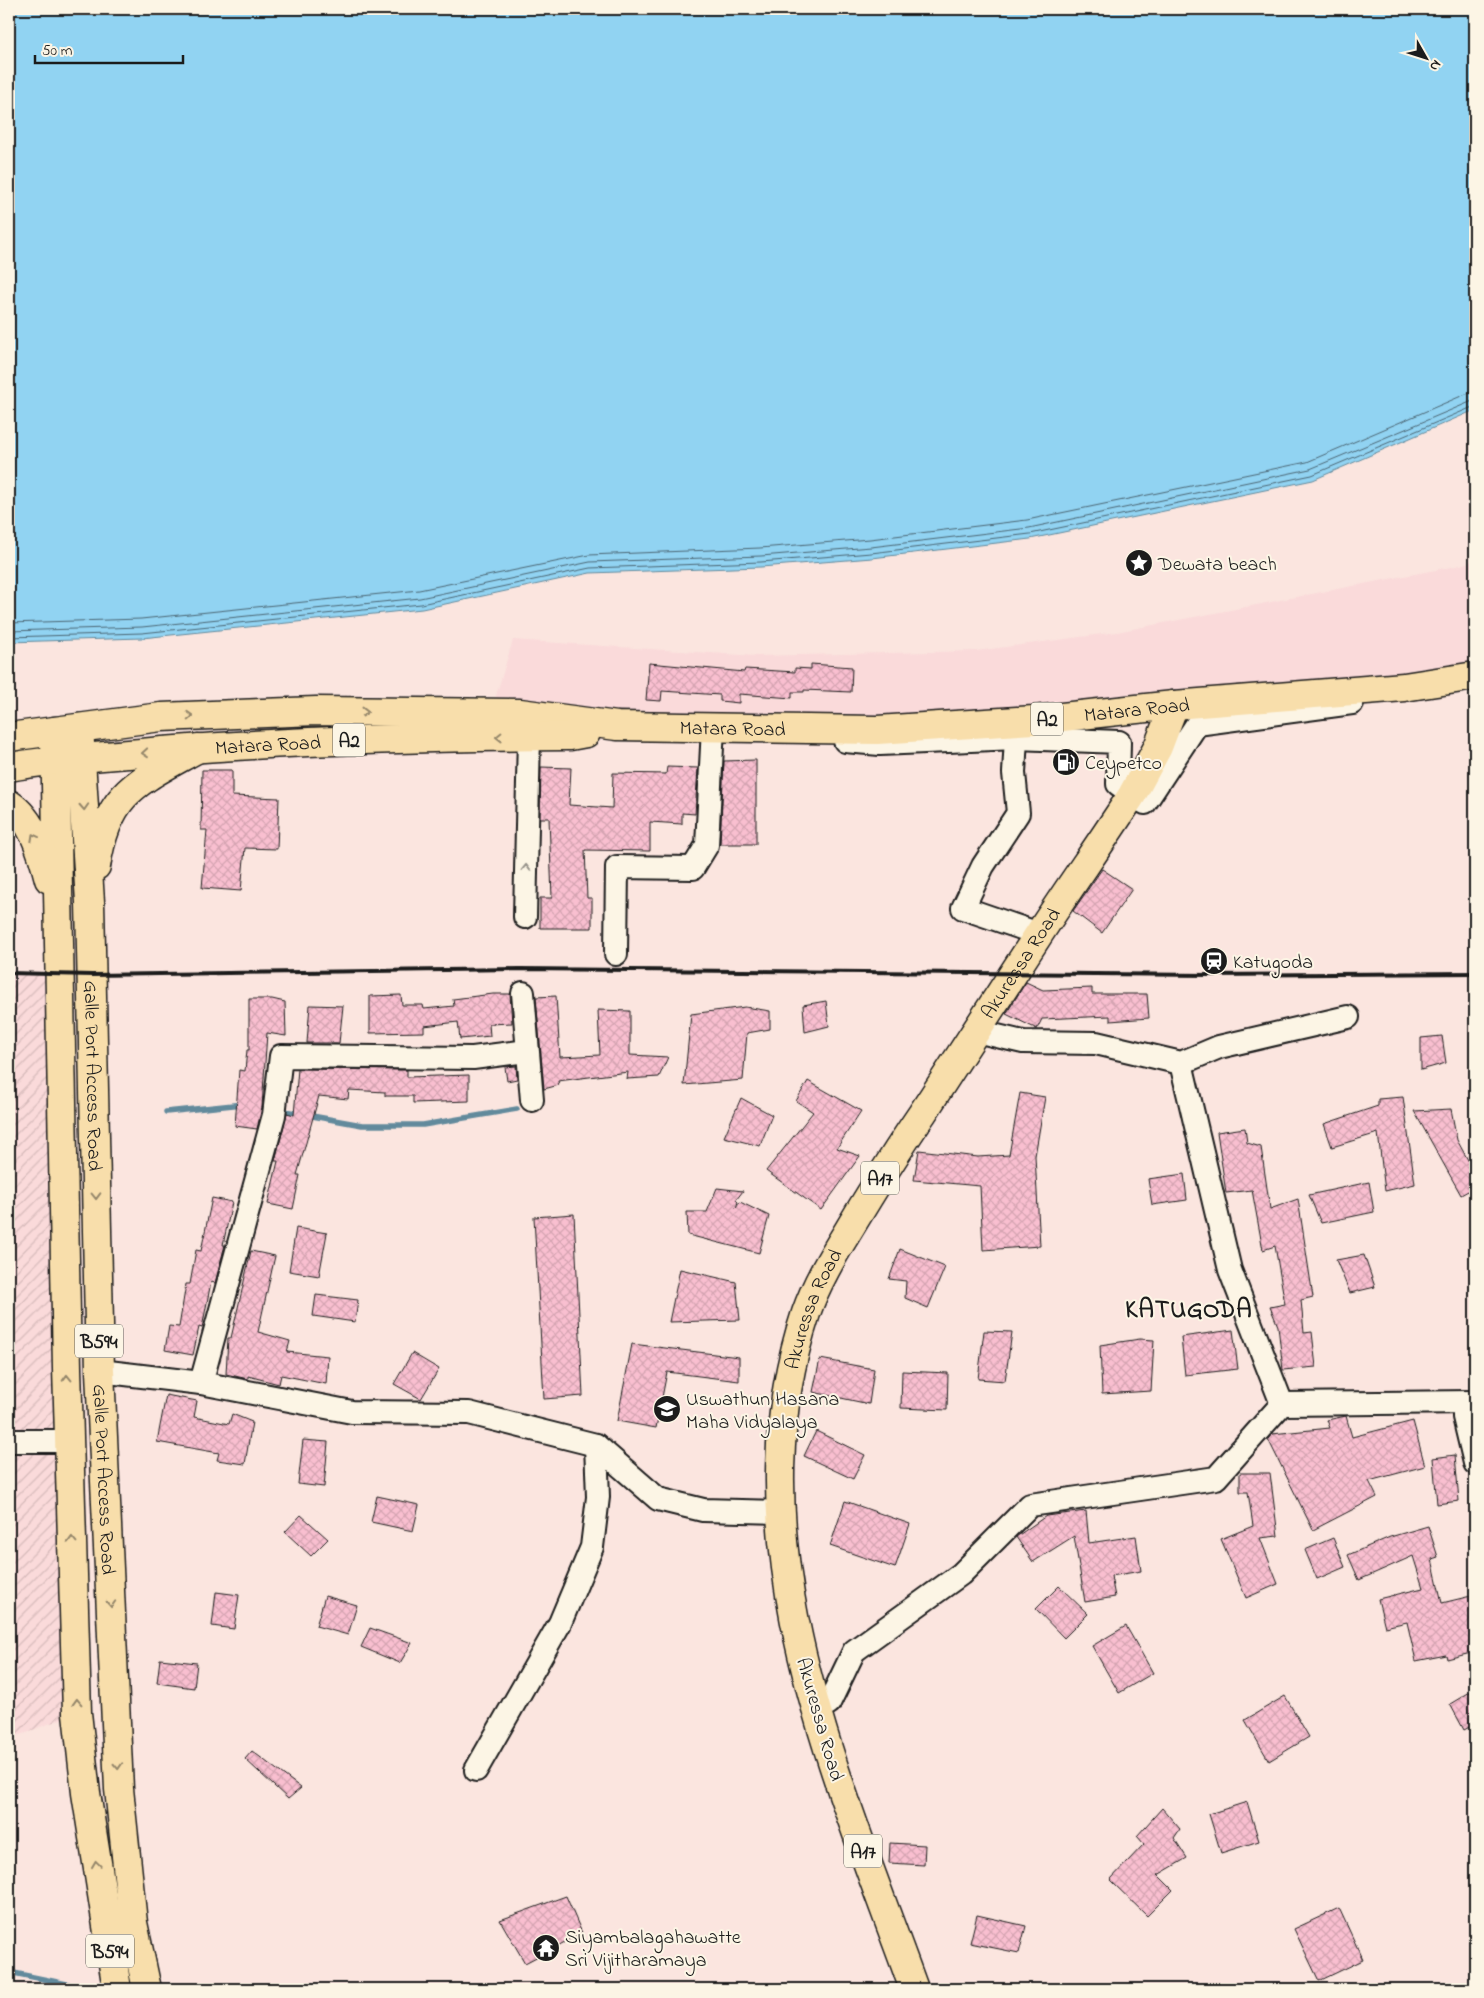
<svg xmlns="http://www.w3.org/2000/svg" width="1484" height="1998" font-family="'Indie Flower',sans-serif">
	<defs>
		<pattern id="industrial-furrows" width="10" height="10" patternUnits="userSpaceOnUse" patternTransform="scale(1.25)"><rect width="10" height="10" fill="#fadada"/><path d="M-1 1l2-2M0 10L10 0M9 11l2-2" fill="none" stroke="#d6baba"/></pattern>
		<pattern id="building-cross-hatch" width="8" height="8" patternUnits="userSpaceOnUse" patternTransform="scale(1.25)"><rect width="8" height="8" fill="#f9bfd0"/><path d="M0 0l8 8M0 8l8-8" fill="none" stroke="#d5a4b2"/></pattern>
	</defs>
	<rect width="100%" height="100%" fill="#fbe5df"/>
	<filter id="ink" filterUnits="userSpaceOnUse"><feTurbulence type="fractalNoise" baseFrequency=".02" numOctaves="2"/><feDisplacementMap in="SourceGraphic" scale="10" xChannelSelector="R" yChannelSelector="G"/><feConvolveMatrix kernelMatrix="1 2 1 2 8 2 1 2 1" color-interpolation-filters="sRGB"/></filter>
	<g filter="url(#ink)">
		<polygon fill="#fadada" points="1475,560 1475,676 1034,720 617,726 495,699 513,640 756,656 976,651 1117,632 1461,565"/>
		<polygon fill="url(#industrial-furrows)" points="9,973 59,973 77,1713 9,1739"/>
		<polygon fill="#91d3f2" stroke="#628a9c" points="9,9 1475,9 1475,410 1313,480 1030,539 872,558 761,567 590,573 422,609 142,638 9,642"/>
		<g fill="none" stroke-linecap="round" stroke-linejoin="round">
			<g stroke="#4b6572" stroke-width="1">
				<polyline points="9,623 141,619 419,590 589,555 760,548 870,539 1027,520 1307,462 1466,394 1475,392"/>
				<polyline points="9,631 142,627 420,598 590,562 761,556 871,547 1029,528 1310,469 1475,400"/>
				<polyline points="9,637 142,633 421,604 590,568 761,562 871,553 1030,534 1312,475 1475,406"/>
			</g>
			<g stroke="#628a9c" stroke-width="5.5">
				<polyline points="279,1110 362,1125 423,1125 517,1109"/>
				<polyline points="166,1112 243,1104"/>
				<polyline points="9,1972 91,1989"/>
			</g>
		</g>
		<g fill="url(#building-cross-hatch)" stroke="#1c1c1c">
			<polygon points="649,663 744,672 745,669 795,672 795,668 811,669 811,664 852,667 851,692 804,690 804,692 792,692 792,698 739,694 739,703 720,701 720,695 662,691 661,701 646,700"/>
			<polygon points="756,760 756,844 720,844 724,761"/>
			<polygon points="541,767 571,768 569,805 612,808 613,773 666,774 667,767 698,768 695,814 682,813 682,824 650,822 650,851 585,850 587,898 592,898 592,928 540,928 540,898 552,898 549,818 540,818"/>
			<polygon points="202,770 232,770 232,796 279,798 277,849 245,848 241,891 202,888 207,830 201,830"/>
			<polygon points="1102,869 1132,889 1102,933 1073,911"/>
			<polygon points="1026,982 1043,990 1092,988 1092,994 1147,994 1149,1018 1110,1021 1110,1016 1042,1019 1037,1029 1006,1014"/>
			<polygon points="493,994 510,994 512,1023 489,1024 490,1036 460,1039 458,1022 424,1026 424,1032 370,1033 370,996 401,995 402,1005 423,1005 424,1009 454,1006 453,999"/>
			<polygon points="556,996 560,1057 600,1055 598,1010 630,1011 630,1055 668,1057 659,1077 627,1079 628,1072 558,1081 559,1085 544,1089 536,997"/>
			<polygon points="249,999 272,999 285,1002 286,1036 267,1033 262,1107 257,1129 235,1126 239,1070 245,1071 247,1050 249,1050"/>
			<polygon points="826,1001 829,1026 805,1032 803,1005"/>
			<polygon points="310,1005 343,1006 339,1043 307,1043"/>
			<polygon points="745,1007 770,1011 770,1029 747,1033 743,1080 684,1085 691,1014"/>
			<polygon points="1442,1036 1446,1063 1421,1070 1421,1038"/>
			<polygon points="516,1066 517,1079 507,1081 505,1067"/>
			<polygon points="298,1069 407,1070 407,1077 469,1075 469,1101 413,1103 413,1096 385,1096 385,1092 349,1090 348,1099 319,1096 297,1175 300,1175 293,1209 268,1204 278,1161 275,1161 287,1113 294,1115"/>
			<polygon points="808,1081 861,1111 837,1148 860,1156 821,1210 766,1171 813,1112 796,1101"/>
			<polygon points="1020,1093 1045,1097 1035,1156 1040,1246 983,1250 980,1186 914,1180 919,1150 978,1157 1009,1155"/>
			<polygon points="1403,1097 1415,1184 1385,1191 1378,1133 1332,1147 1324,1124 1378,1106 1378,1099"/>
			<polygon points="741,1098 772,1115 760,1146 724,1137"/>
			<polygon points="1451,1109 1457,1140 1475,1173 1475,1187 1461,1195 1414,1111"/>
			<polygon points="1245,1128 1247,1143 1261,1147 1270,1209 1298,1199 1313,1297 1301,1300 1304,1333 1312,1332 1316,1367 1283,1370 1278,1326 1270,1307 1285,1304 1275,1246 1263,1250 1252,1190 1226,1193 1217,1132"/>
			<polygon points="1184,1174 1187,1200 1152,1205 1148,1179"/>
			<polygon points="1369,1182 1374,1212 1321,1223 1309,1195"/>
			<polygon points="717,1188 743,1191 736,1200 738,1202 736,1208 740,1202 769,1216 759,1253 688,1235 687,1212 707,1212"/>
			<polygon points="212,1198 232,1202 223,1245 225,1245 215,1283 211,1282 202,1328 199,1327 193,1355 165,1350 169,1326 179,1327 186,1284 190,1284 196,1250 201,1251"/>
			<polygon points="574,1214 583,1396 544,1399 534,1217"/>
			<polygon points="296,1228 327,1233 319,1276 289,1271"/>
			<polygon points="900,1249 945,1267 928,1308 905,1298 906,1281 889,1279"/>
			<polygon points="251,1251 275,1256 258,1332 290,1341 287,1352 328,1356 326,1384 281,1375 279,1384 248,1376 248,1379 226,1374 228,1338 231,1338"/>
			<polygon points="1364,1255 1375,1287 1350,1293 1336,1260"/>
			<polygon points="680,1269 736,1282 740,1320 669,1322"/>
			<polygon points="316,1295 358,1300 355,1322 313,1316"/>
			<polygon points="1233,1330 1238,1369 1185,1375 1181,1337"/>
			<polygon points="984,1331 1012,1332 1005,1381 978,1379"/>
			<polygon points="1140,1339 1154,1340 1151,1391 1102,1394 1100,1345"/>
			<polygon points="632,1344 739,1357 739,1381 667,1372 656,1428 617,1421"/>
			<polygon points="412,1353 439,1369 421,1399 394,1384"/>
			<polygon points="820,1359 874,1369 869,1404 813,1392"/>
			<polygon points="902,1371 948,1373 947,1410 901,1408"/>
			<polygon points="166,1395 197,1401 194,1417 229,1424 232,1414 252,1422 245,1464 217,1460 219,1453 157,1442"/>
			<polygon points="1346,1416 1352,1437 1413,1421 1425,1466 1369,1481 1377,1497 1313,1530 1268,1439 1272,1434 1330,1428 1327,1420"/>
			<polygon points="816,1431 865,1455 853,1479 804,1456"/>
			<polygon points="303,1440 328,1442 324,1487 298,1484"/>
			<polygon points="1455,1455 1459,1501 1437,1504 1433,1458"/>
			<polygon points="1240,1473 1270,1473 1278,1536 1260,1538 1278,1584 1246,1598 1221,1539 1253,1526 1248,1492 1240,1492"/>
			<polygon points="377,1496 419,1505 413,1531 371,1522"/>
			<polygon points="845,1501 910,1524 895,1568 830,1546"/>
			<polygon points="1086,1511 1089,1543 1136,1536 1141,1571 1111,1576 1115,1597 1085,1602 1074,1536 1033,1562 1016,1537 1046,1516"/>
			<polygon points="301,1515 328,1539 311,1556 285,1532"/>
			<polygon points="1428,1526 1438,1557 1432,1559 1442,1603 1475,1595 1475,1652 1447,1659 1446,1655 1416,1661 1407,1622 1385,1627 1378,1599 1423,1588 1413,1556 1359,1580 1348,1555 1390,1537"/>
			<polygon points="1333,1538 1345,1567 1317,1579 1305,1550"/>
			<polygon points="1059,1586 1088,1614 1064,1638 1036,1609"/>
			<polygon points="216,1592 239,1595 234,1629 212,1626"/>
			<polygon points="325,1596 357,1605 348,1635 316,1626"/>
			<polygon points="1126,1626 1153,1673 1119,1693 1092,1646"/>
			<polygon points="370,1628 412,1643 400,1663 361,1647"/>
			<polygon points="160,1659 197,1663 194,1688 157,1683"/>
			<polygon points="1475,1689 1475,1724 1464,1730 1450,1704"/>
			<polygon points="1285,1696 1309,1737 1269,1761 1245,1720"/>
			<polygon points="252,1751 301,1788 288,1799 245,1759"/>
			<polygon points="1247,1802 1259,1841 1221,1853 1209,1814"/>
			<polygon points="1162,1808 1180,1829 1174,1838 1187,1858 1158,1875 1173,1890 1147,1916 1110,1880 1144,1844 1137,1836"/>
			<polygon points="890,1843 925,1845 924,1865 889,1863"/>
			<polygon points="566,1896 582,1933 525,1963 500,1920"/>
			<polygon points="1339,1908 1363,1960 1319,1981 1294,1929"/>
			<polygon points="977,1915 1026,1926 1019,1953 970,1943"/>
		</g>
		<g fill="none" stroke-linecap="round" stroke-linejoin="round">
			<g stroke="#1c1c1c" stroke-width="26">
				<g id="street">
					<polyline points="1016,738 1014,773 1018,813 983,866 963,908 1039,934"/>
					<polyline points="845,741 880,744 1016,738 1119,742 1118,784 1145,803 1197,724 1352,703"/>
					<polyline points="525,917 529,736"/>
					<polyline points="616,954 617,867 693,868 707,845 713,727 728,729"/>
					<polyline points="523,993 532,1100"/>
					<polyline points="976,1031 1023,1042 1096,1043 1181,1063 1219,1047 1348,1017"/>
					<polyline points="1181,1063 1230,1270 1282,1404"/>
					<polyline points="100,1371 201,1383 352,1412 469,1413 596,1445 658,1499 703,1510 780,1512"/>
					<polyline points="201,1383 274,1115 281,1056 473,1058 527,1051"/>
					<polyline points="1464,1403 1464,1417 1475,1463"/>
					<polyline points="9,1441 69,1441"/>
					<polyline points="816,1711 829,1703 854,1651 961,1574 1030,1505 1216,1478 1282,1404 1475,1402"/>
					<polyline points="476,1770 560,1623 592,1547 598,1497 596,1445"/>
				</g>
			</g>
			<g stroke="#1c1c1c" stroke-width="31">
				<g id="primary">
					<path id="s1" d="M79,728l11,174 10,469 19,418 14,134 14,66"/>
					<polyline points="55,731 67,1368 77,1713 86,1793 117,1989"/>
					<path d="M9,804c24,16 33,48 40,75"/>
					<path d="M96,866c12,-75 40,-83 102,-118"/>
				</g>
			</g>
			<g stroke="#1c1c1c" stroke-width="31">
				<g id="highway">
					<path id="s2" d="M9,737l152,-20 155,-6 204,2 97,13 260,4 157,-10 140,-15 230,-18 71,-11"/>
					<path id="s3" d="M9,767c51,-9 102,-11 154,-16 135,-11 271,-14 407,-15l16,-3"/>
					<path id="s4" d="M914,1989c-77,-213 -184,-447 -108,-676 10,-29 26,-56 42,-82 24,-40 48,-79 74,-117 38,-59 76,-118 115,-177 31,-48 64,-94 95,-142l26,-48 16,-42"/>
				</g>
			</g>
			<use href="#street" stroke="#fcf5e5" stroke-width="22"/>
			<use href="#primary" stroke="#f8deab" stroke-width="28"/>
			<use href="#highway" stroke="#f8deab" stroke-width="28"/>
			<polyline stroke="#1c1c1c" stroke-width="4" points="9,973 92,975 520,969 1208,975 1475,973"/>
		</g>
		<defs><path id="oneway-chevron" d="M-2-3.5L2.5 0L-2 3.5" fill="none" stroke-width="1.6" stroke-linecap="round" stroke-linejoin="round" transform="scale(1.25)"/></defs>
		<g stroke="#95876b">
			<use href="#oneway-chevron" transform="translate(365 712)"/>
			<use href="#oneway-chevron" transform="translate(190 716) rotate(-2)"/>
			<use href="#oneway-chevron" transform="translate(499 737) rotate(179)"/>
			<use href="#oneway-chevron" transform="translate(145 753) rotate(175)"/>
			<use href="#oneway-chevron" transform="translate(84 807) rotate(87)"/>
			<use href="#oneway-chevron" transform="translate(34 837) rotate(-119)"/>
			<use href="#oneway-chevron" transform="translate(96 1196) rotate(89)"/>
			<use href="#oneway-chevron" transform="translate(67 1378) rotate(-91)"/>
			<use href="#oneway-chevron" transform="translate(72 1540) rotate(-92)"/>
			<use href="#oneway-chevron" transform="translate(111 1604) rotate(87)"/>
			<use href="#oneway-chevron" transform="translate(77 1702) rotate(-92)"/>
			<use href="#oneway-chevron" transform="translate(118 1766) rotate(87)"/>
			<use href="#oneway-chevron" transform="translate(96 1864) rotate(-98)"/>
		</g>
		<use stroke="#97938b" href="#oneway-chevron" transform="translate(526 868) rotate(-89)"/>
	</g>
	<defs>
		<g id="sight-disc" transform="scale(1.4375)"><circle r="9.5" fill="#1c1c1c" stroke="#fcf5e5"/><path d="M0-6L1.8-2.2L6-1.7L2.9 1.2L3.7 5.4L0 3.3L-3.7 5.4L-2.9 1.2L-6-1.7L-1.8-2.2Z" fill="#fff"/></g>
		<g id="fuel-disc" transform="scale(1.4375)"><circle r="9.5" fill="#1c1c1c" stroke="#fcf5e5"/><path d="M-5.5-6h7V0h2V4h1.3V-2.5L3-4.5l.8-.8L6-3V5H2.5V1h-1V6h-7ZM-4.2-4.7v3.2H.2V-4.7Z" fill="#fff"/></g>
		<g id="station-disc" transform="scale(1.4375)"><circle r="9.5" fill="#1c1c1c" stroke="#fcf5e5"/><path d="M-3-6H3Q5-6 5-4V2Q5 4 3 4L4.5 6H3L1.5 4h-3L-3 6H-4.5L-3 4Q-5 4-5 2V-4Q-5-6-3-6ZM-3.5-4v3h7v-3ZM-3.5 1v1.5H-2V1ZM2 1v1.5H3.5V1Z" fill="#fff"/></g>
		<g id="university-disc" transform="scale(1.4375)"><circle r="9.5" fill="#1c1c1c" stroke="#fcf5e5"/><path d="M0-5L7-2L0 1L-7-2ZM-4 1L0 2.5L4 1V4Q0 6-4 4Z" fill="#fff"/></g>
		<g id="temple-disc" transform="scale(1.4375)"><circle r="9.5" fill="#1c1c1c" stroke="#fcf5e5"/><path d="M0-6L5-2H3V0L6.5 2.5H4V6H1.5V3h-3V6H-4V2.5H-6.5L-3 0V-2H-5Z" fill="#fff"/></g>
	</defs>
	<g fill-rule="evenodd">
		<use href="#sight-disc" x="1139" y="563"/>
		<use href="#fuel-disc" x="1066" y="762"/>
		<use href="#station-disc" x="1214" y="961"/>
		<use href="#university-disc" x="667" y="1409"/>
		<use href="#temple-disc" x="546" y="1948"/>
	</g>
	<g text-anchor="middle" stroke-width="4" stroke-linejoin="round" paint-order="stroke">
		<g fill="#fcf5e5" stroke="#5f5d58" stroke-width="1">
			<rect x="1031" y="702.5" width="32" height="33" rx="4"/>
			<rect x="333" y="723.5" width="32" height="33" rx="4"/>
			<rect x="861" y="1161.5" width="38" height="33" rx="4"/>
			<rect x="75" y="1324.5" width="48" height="33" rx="4"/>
			<rect x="844" y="1834.5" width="38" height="33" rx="4"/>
			<rect x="86" y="1934.5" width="48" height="33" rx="4"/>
		</g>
		<g font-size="19" font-weight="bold" fill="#1c1c1c">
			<text x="1047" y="726">A2</text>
			<text x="349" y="747">A2</text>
			<text x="880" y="1185">A17</text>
			<text x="99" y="1348">B594</text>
			<text x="863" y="1858">A17</text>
			<text x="110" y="1958">B594</text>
		</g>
		<g font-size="20" fill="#1c1c1c" stroke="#fcf5e5" text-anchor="start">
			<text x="1158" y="570">Dewata beach</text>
			<text x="1085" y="769">Ceypetco</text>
			<text x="1233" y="968">Katugoda</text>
			<text x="686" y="1405">Uswathun Hasana<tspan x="686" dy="23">Maha Vidyalaya</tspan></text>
			<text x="565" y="1943">Siyambalagahawatte<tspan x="565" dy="23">Sri Vijitharamaya</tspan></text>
		</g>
		<g font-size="20" fill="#1c1c1c" stroke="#fcf5e5">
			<text dy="7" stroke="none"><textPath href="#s2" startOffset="1131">Matara Road</textPath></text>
			<text dy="7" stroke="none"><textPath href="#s2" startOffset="726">Matara Road</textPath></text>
			<text dy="7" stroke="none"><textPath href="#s3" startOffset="260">Matara Road</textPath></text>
			<text dy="7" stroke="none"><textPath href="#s4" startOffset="1110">Akuressa Road</textPath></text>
			<text dy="7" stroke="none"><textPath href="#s1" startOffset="348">Galle Port Access Road</textPath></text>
			<text dy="7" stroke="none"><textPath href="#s4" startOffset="705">Akuressa Road</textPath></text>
			<text dy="7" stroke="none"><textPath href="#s1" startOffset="752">Galle Port Access Road</textPath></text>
			<text transform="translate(821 1719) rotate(74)" y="7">Akuressa Road</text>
		</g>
		<g font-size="25" font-weight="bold" letter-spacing="1" fill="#1c1c1c" stroke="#fcf5e5">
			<text x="1189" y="1317">KATUGODA</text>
		</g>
	</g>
	<rect width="1484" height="1998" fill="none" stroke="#fcf5e5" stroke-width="30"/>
	<rect x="15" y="15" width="1454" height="1968" fill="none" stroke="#1c1c1c" stroke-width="2" filter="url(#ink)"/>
	<g transform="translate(1426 58) rotate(129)" stroke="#fcf5e5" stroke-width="4" paint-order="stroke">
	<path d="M0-4L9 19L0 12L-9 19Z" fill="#1c1c1c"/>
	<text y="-8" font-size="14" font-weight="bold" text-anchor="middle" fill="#1c1c1c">N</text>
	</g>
	<path d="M35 55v8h148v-8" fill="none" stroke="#1c1c1c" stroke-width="2.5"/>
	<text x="42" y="55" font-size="15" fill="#1c1c1c" stroke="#fcf5e5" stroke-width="4" paint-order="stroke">50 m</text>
</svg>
